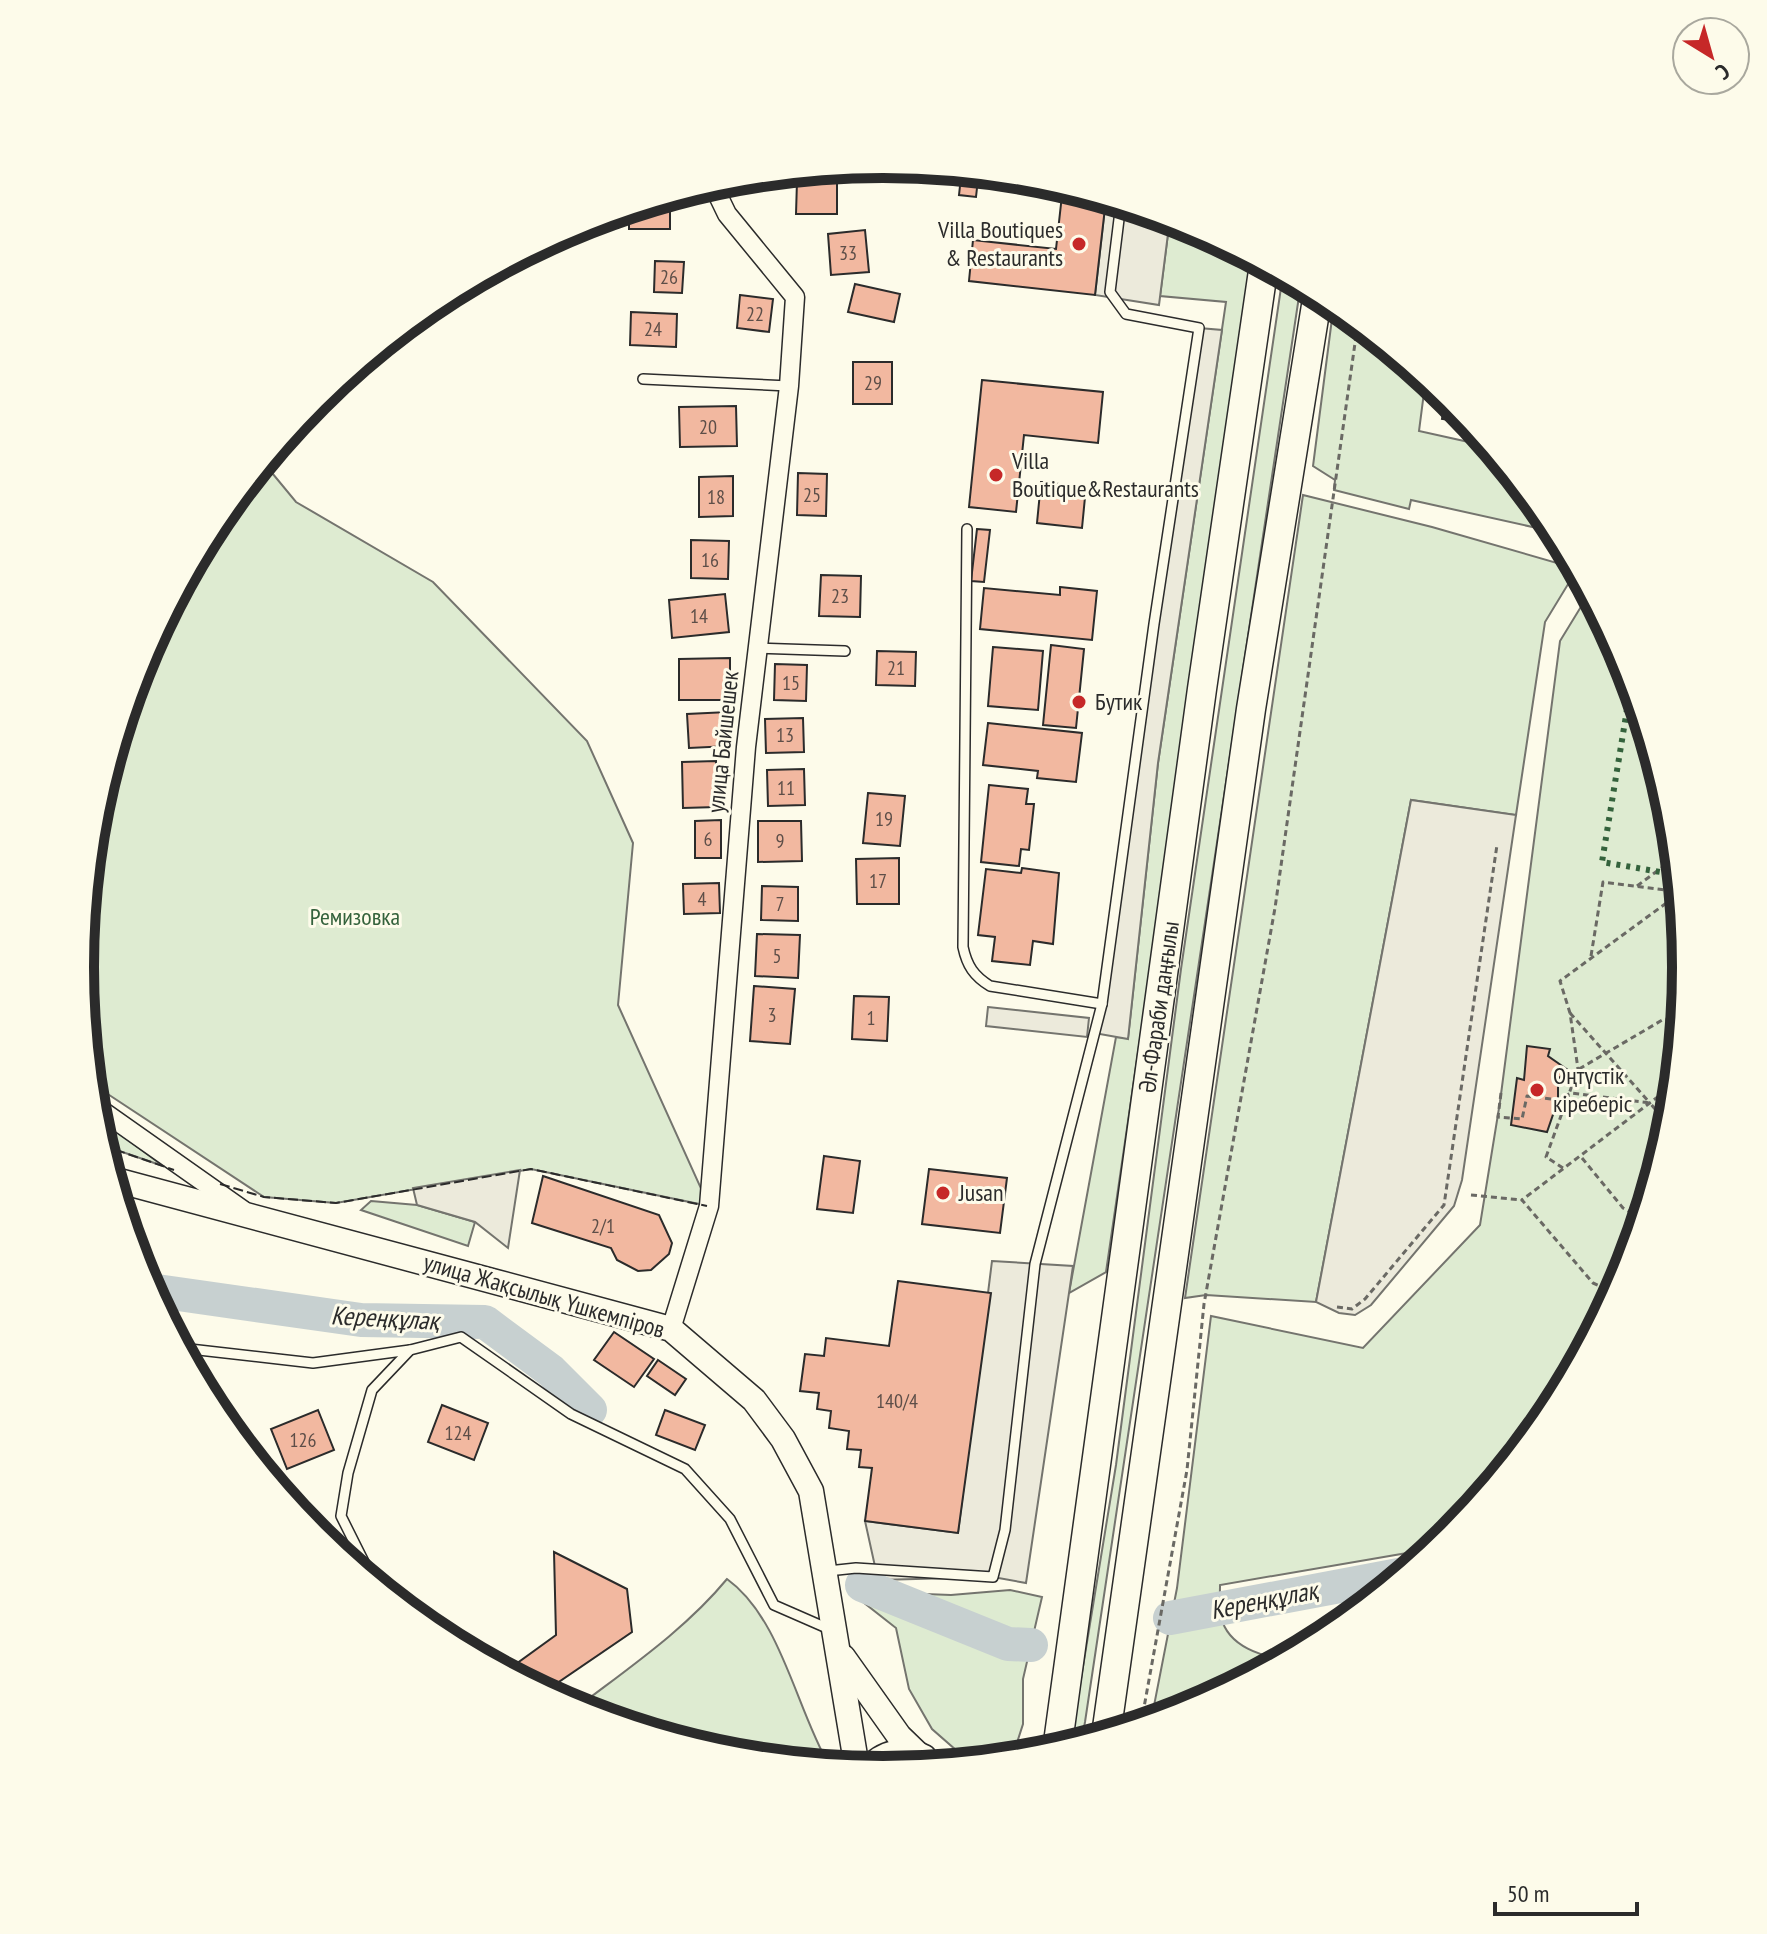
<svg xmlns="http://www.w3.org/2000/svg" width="1767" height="1934" font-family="'PT Sans Narrow',sans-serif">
	<rect width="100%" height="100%" fill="#fdfbea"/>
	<g fill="#deebd1" stroke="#74746e" stroke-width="2">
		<polygon points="1170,218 1191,225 1254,258 1106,1272 1069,1293 1116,1037 1128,1038 1158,763 1226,302 1160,296"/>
		<polygon points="1283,274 1301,283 1085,1722 1081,1743 1070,1746 1116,1465 1181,969"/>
		<polygon points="1334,303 1426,377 1419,431 1491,447 1552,521 1555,532 1411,500 1409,509 1334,490 1335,480 1313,466"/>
		<polygon points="263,462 296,502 433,582 587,741 633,843 618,1005 709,1206 531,1169 336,1203 264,1197 91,1083 80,967 96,810 141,659 216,520"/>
		<polygon points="1303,495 1432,527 1564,565 1570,581 1545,622 1516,815 1411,800 1316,1302 1206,1295 1185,1298"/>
		<path d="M1590,592l36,68 46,151 15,156 -16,157 -45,151 -75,139 -100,121 -15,13 -216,37c0,10 -1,23 1,32 7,29 42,42 67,40l-97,53 -40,11 26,-133 34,-272 152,32 117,-123 20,-123 60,-461z"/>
		<polygon points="95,1115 163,1166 102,1145"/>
		<polygon points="371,1201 417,1205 475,1222 468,1246 361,1210"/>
		<path d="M727,1579c54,39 69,129 102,186l-103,-10 -151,-46c52,-40 110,-79 152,-130z"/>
		<polygon points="1010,1590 1042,1597 1023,1679 1023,1724 1012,1758 985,1761 964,1757 932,1729 909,1689 896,1628 849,1591 951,1595"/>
	</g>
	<g fill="#eceadb" stroke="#74746e" stroke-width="2">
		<polygon points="1106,199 1170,218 1159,305 1095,295"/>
		<polygon points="1199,328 1222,330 1158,763 1128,1039 1094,1033"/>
		<polygon points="1411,800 1516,815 1462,1180 1454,1206 1371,1305 1355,1315 1339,1313 1316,1302"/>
		<polygon points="988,1007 1089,1018 1087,1037 986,1026"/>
		<polygon points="520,1170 508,1248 475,1222 417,1205 413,1188"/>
		<polygon points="992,1261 1073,1266 1026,1583 993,1577 878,1580 865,1521 958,1533"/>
	</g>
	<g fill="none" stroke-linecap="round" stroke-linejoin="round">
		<g stroke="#c7d0d0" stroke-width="34">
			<polyline points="150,1290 361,1320 485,1322 551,1371 590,1410"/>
			<polyline points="862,1585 1008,1644 1031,1645"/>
			<polyline points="1170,1618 1404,1574"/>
		</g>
	</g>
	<g fill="#f2b8a0" stroke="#2b2b2b" stroke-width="2">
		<polygon points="961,177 978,179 976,197 959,195"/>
		<polygon points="837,180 837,214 796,214 797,181"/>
		<polygon points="1063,186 1106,199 1095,295 969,281 973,240 1056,249"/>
		<polygon points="670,196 670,229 629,229 629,209"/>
		<polygon points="865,230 869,272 831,275 828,234"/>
		<polygon points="655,261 684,262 682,293 654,292"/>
		<polygon points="855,284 900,294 894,322 848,312"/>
		<polygon points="740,295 773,299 769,332 737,328"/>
		<polygon points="631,312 677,314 676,347 630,345"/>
		<rect x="853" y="362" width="39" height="42"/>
		<polygon points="982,380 1103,392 1098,443 1024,435 1016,512 969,507"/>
		<polygon points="1446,394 1452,399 1471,423 1442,419"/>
		<polygon points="736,406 737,446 680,447 679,407"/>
		<polygon points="798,473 827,474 826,516 797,515"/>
		<polygon points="733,476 733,516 699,517 699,477"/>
		<polygon points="1041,482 1086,487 1082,528 1037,523"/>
		<polygon points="977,529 990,530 984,582 971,581"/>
		<polygon points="691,540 729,541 728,579 691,578"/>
		<polygon points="821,575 861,576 860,617 819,616"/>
		<polygon points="1060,587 1097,591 1092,640 980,629 984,588 1060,595"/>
		<polygon points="725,594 729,632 672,638 669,600"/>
		<polygon points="1051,645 1084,649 1076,728 1043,725"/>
		<polygon points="993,647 1043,651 1038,710 988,706"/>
		<polygon points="877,651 916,652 915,686 876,685"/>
		<polygon points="730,658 730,700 679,700 679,659"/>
		<polygon points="775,664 807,665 806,701 774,700"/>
		<polygon points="728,712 730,746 689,748 687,714"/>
		<polygon points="803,718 804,752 766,753 765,719"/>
		<polygon points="988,723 1082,733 1076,782 1037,778 1038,771 983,765"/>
		<polygon points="716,761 717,807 683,808 682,762"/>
		<polygon points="804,769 805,805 768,806 767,770"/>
		<polygon points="989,785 1028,789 1026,804 1034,804 1029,850 1021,849 1019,866 981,862"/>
		<polygon points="868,793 905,796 900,846 863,843"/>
		<polygon points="721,820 721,858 695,858 695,821"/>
		<polygon points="758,821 801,821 802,861 758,862"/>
		<polygon points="899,858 899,904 857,904 856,859"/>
		<polygon points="1022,868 1059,873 1053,944 1033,941 1030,965 992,961 995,937 978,935 986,869 1021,873"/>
		<polygon points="719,883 720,913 684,914 683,884"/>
		<polygon points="762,886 798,887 798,921 761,920"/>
		<polygon points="757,934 800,935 798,978 755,976"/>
		<polygon points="754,986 795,989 790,1044 750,1041"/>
		<polygon points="854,996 889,997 887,1041 852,1039"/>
		<polygon points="1527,1046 1550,1049 1548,1056 1568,1070 1558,1079 1558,1100 1547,1132 1511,1125 1517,1078 1524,1080"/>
		<polygon points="824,1156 860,1161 853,1213 817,1209"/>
		<polygon points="929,1169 1007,1178 1000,1233 922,1224"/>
		<polygon points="543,1176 659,1215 672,1243 669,1254 651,1270 638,1271 617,1260 611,1248 532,1223"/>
		<polygon points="898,1281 991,1293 958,1533 865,1521 872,1468 859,1467 861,1450 847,1449 849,1431 829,1428 831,1411 817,1409 819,1393 800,1391 805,1354 824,1356 826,1338 889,1346"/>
		<polygon points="614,1332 654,1359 634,1387 594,1360"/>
		<polygon points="658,1360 686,1379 675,1395 647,1376"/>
		<polygon points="442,1405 488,1423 474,1460 428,1442"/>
		<polygon points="318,1410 334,1450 287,1469 271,1429"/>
		<polygon points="665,1410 705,1425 695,1450 656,1435"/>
		<polygon points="554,1552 627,1589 632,1632 544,1692 505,1672 556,1635"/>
	</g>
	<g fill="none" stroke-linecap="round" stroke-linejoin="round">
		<g stroke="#2b2b2b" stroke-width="12">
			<g id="lane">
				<polyline points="643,379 789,386"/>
				<path d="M967,529l-4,418c4,19 11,29 27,39l112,18"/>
				<polyline points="1560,547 1563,542"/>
				<polyline points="757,648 845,651"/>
				<polyline points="181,1348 313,1363 410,1350"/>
				<polyline points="828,1571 856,1568 993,1577 1005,1530 1035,1264 1102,1004 1154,624 1199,328 1126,314 1110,292 1121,203"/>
				<polyline points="375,1584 341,1516 348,1473 372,1390 410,1350 461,1337 571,1414 685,1469 730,1519 774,1605 829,1629"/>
			</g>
		</g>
		<g stroke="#2b2b2b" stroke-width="21">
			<g id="street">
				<polyline points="94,1105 243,1210"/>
				<polyline points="671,1329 709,1206 746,747 789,386 795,297 727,214 712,183"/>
			</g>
		</g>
		<g stroke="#2b2b2b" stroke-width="27">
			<g id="secondary">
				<polyline points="112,1179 671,1329 754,1400 783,1439 811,1491 857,1768"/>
				<polyline points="843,1657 899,1736 930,1766"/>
				<path d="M869,1769c13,-17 36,-22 55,-12"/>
			</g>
		</g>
		<g stroke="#2b2b2b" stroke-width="31">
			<g id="primary">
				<polyline points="1106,1735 1251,709 1318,293"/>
				<polyline points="1057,1750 1202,689 1264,264"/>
			</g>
		</g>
		<g stroke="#6a6964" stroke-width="3" stroke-dasharray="6 4" stroke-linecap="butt">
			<polyline points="1637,886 1676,857"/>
			<polyline points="1591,956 1603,882 1680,892"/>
			<polyline points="1570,1013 1650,1103"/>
			<polyline points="1579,1069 1664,1019 1682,1022"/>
			<polyline points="1501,1093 1498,1117 1522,1119 1527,1096 1558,1100 1571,1093 1650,1103 1670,1127"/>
			<polyline points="1582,1158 1623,1208 1643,1219"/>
			<polyline points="1563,1168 1546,1157 1578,1069 1570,1013 1560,981 1680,893"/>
			<polyline points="1471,1195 1522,1200"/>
			<polyline points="1616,1293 1593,1283 1522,1200 1676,1083"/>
			<polyline points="1337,1307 1352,1309 1365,1299 1444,1205 1497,845"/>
			<polyline points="1141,1724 1187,1470 1204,1304 1275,908 1358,322"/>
		</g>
		<use href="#lane" stroke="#fdfbea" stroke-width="9"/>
		<use href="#street" stroke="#fdfbea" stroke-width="18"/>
		<use href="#secondary" stroke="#fdfbea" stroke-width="24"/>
		<use href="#primary" stroke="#fdfbea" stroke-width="28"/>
		<polyline stroke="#34623c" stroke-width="6" stroke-dasharray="4 6" stroke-linecap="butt" points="1632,679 1602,862 1678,875"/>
		<g stroke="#2b2b2b" stroke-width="2" stroke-dasharray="10 4" stroke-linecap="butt">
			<polyline points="102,1145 174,1170"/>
			<polyline points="220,1184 264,1197 336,1203 531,1169 707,1206"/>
		</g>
	</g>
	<g fill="#c62828" stroke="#fdfbea" stroke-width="3">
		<circle cx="1079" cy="244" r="8"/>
		<circle cx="996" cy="475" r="8"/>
		<circle cx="1079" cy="702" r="8"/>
		<circle cx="1537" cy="1090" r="8"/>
		<circle cx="943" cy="1193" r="8"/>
	</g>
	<g text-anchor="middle" stroke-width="6" stroke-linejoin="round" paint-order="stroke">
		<g font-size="20" fill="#5d4e48">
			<text x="848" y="260">33</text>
			<text x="669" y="284">26</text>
			<text x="755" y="321">22</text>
			<text x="653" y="336">24</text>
			<text x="873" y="390">29</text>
			<text x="708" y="434">20</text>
			<text x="812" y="502">25</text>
			<text x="716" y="504">18</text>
			<text x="710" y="567">16</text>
			<text x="840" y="603">23</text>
			<text x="699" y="623">14</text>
			<text x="896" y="675">21</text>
			<text x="791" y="690">15</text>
			<text x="785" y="742">13</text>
			<text x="786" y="795">11</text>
			<text x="884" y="826">19</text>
			<text x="708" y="846">6</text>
			<text x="780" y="848">9</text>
			<text x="878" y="888">17</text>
			<text x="702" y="906">4</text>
			<text x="780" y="911">7</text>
			<text x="777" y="963">5</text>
			<text x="772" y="1022">3</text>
			<text x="871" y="1025">1</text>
			<text x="603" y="1233">2/1</text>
			<text x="897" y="1408">140/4</text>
			<text x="458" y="1440">124</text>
			<text x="303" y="1447">126</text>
		</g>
		<g font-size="24" fill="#2b2b2b" stroke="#fdfbea" text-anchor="start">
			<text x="1063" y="238" text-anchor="end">Villa Boutiques<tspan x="1063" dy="28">&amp; Restaurants</tspan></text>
			<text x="1012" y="469">Villa<tspan x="1012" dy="28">Boutique&amp;Restaurants</tspan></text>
			<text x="1095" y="710">Бутик</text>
			<text x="1553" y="1084">Оңтүстік<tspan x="1553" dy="28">кіреберіс</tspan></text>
			<text x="959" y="1201">Jusan</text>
		</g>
		<g font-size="24" fill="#2b2b2b" stroke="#fdfbea">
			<text transform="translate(723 742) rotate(-84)" y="8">улица Байшешек</text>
			<text transform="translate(1159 1007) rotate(-82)" y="8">Әл-Фараби даңғылы</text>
			<text transform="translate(544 1296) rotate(16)" y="8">улица Жақсылық Үшкемпіров</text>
		</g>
		<g font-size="24" fill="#34623c" stroke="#fdfbea">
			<text x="355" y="925">Ремизовка</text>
		</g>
		<g font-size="26" font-style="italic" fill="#2b2b2b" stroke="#fdfbea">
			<text transform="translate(385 1318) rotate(3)" y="9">Кереңқұлақ</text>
			<text transform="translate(1264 1600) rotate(-11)" y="9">Кереңқұлақ</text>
		</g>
	</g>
	<path d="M0 0H1767V1934H0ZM94 967a789 789 0 1 1 1578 0a789 789 0 1 1-1578 0Z" fill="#fdfbea" fill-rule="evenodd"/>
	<path fill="none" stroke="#2b2b2b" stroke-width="10" d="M94 967a789 789 0 1 1 1578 0a789 789 0 1 1-1578 0Z"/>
	<g transform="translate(1711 56) rotate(143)"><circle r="38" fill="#fdfbea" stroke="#a9a89e" stroke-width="2"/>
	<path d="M0-6L14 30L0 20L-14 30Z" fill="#c62828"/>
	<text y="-12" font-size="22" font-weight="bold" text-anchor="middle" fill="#2b2b2b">С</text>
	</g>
	<path d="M1495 1902v12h142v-12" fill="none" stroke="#2b2b2b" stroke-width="4"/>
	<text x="1507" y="1902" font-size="24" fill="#2b2b2b" stroke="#fdfbea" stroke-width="6" paint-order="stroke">50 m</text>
</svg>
